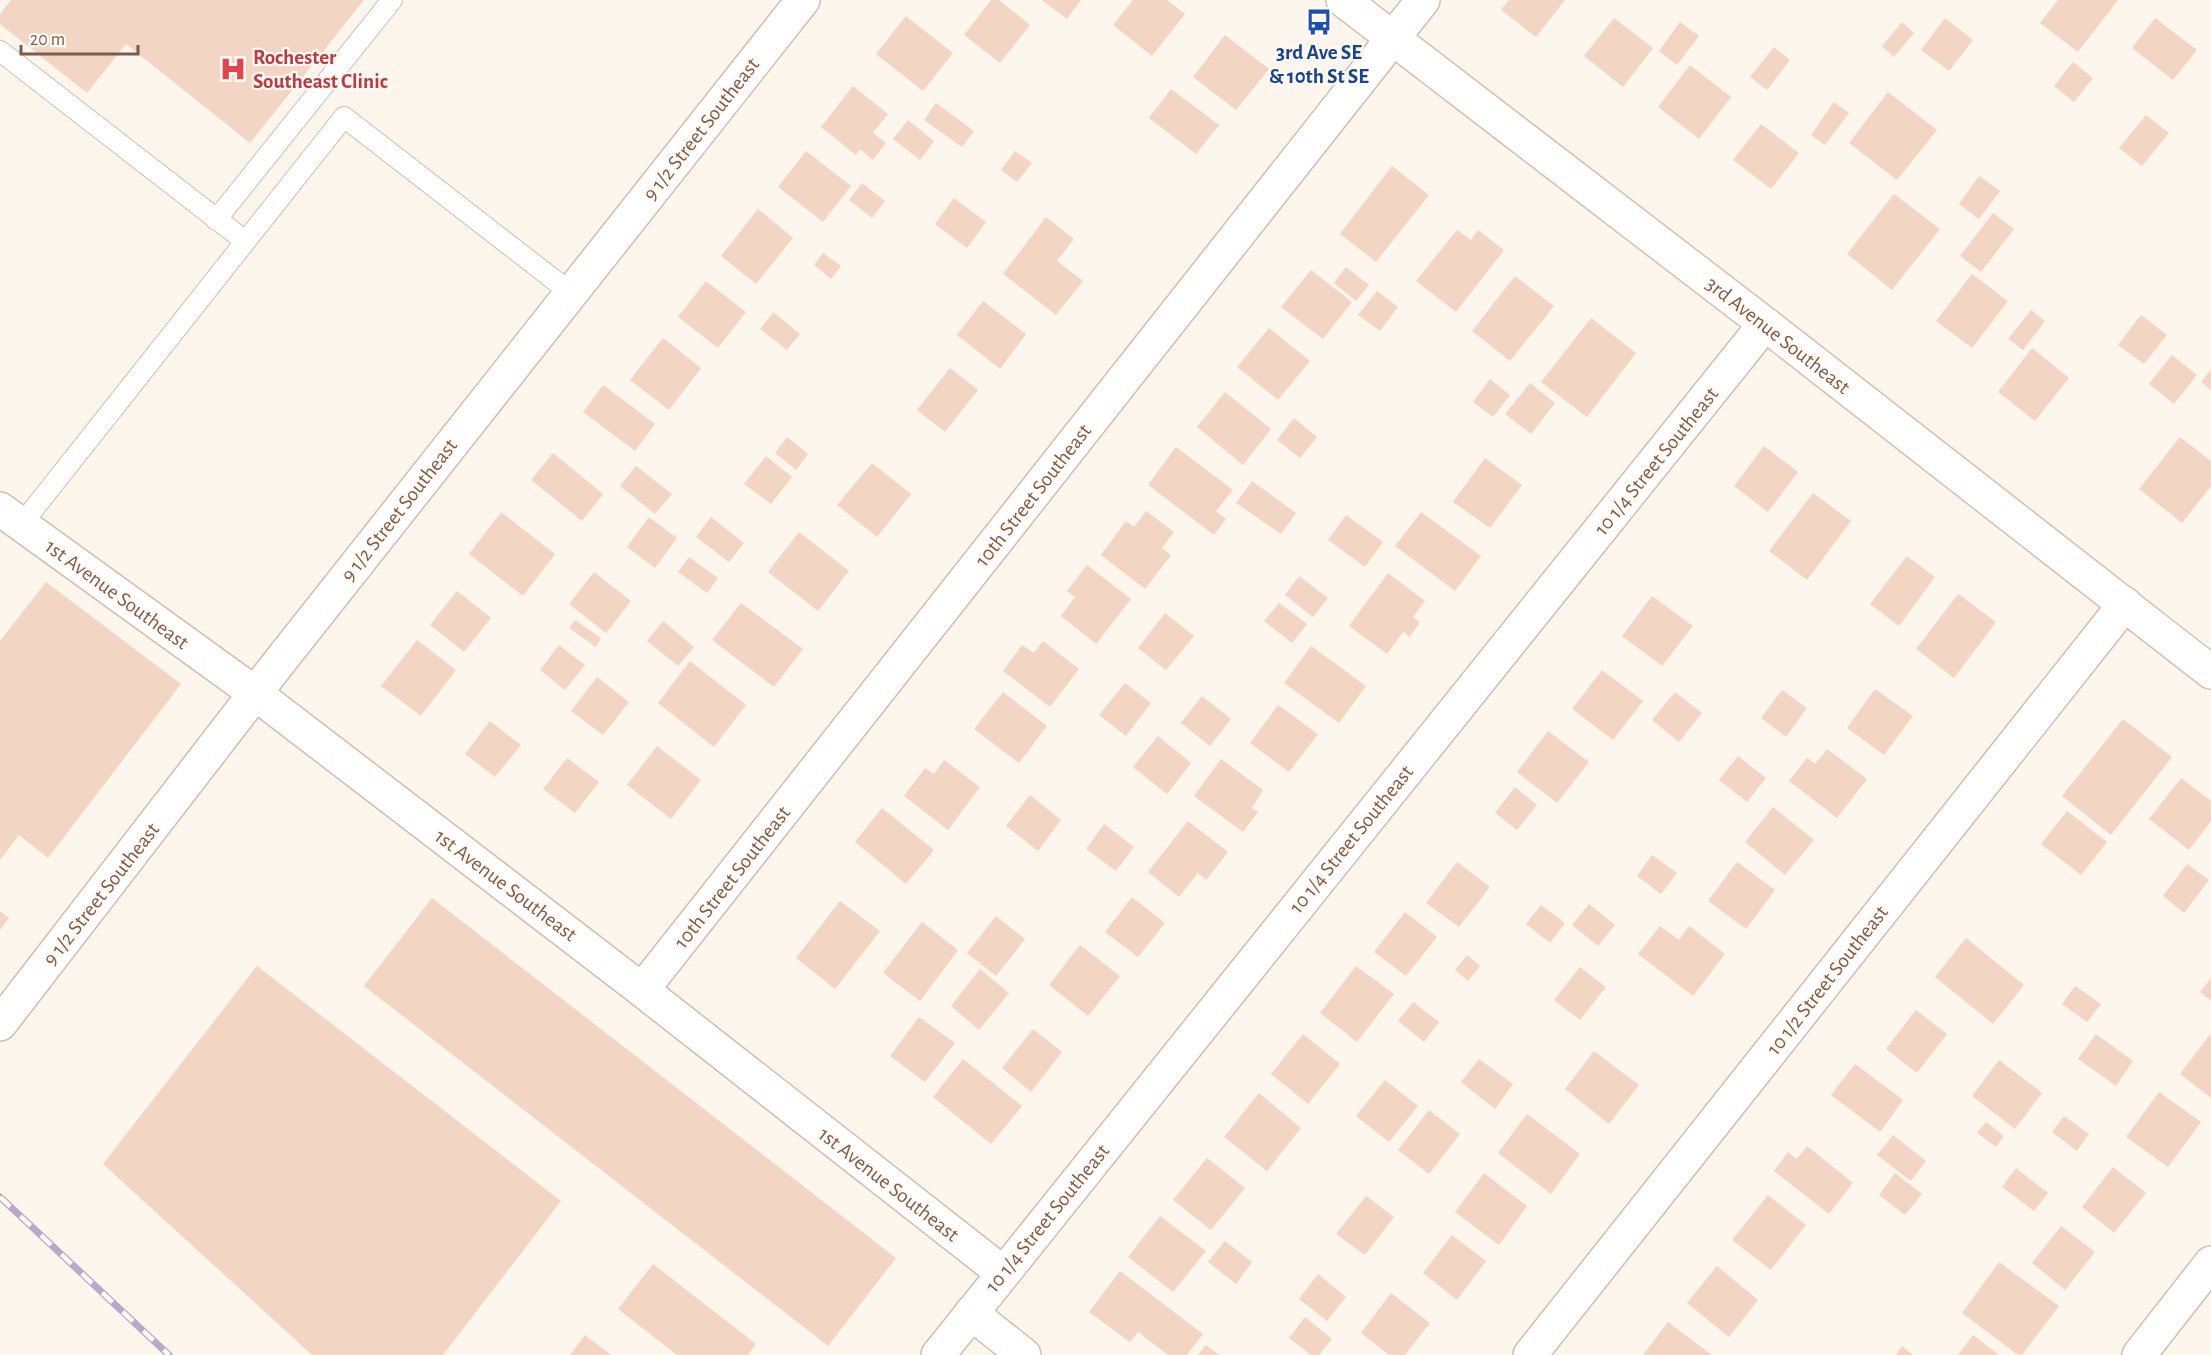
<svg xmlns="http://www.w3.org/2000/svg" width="2211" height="1355" font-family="'Alegreya Sans',sans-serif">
	<rect width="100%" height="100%" fill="#fdf6ec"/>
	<g fill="#f3d5c3">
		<polygon points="11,0 364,0 250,143 126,44 87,93 0,24 0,14"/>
		<polygon points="991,0 999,0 1030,25 1000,63 964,35"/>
		<polygon points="1042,0 1081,0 1067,19"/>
		<polygon points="1133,0 1167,0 1185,14 1152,56 1113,25"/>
		<polygon points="1509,0 1565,0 1536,37 1501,10"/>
		<polygon points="2058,0 2118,0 2078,52 2040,23"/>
		<polygon points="906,16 953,53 923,91 876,54"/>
		<polygon points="1614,18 1653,48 1623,87 1584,56"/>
		<polygon points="1945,18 1973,40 1949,71 1921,50"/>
		<polygon points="2155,18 2197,50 2173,80 2132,48"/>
		<polygon points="1680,22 1699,36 1677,65 1659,51"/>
		<polygon points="1902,22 1914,33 1894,57 1882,46"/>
		<polygon points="1225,35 1269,69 1236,110 1193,77"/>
		<polygon points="1774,47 1790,60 1767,90 1750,77"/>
		<polygon points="2073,62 2093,78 2074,102 2054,86"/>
		<polygon points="1690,65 1731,97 1699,139 1658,107"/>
		<polygon points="853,86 888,114 873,133 886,143 873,160 860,149 856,155 821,127"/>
		<polygon points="1171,89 1219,125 1196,154 1149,118"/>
		<polygon points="1888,92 1937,130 1897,180 1849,143"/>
		<polygon points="1834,102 1849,113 1825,145 1811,135"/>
		<polygon points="936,103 974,131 962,147 924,120"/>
		<polygon points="2146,115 2169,133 2142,166 2119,148"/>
		<polygon points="908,120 934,141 920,160 893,139"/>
		<polygon points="1761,124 1799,153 1771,189 1733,160"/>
		<polygon points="806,151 851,186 823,222 778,187"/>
		<polygon points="1015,151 1032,163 1017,182 1001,170"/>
		<polygon points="1392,166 1429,195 1376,262 1340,234"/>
		<polygon points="1979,176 2000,191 1979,219 1959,204"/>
		<polygon points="862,183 885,201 872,218 849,200"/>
		<polygon points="1894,194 1940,229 1892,290 1847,254"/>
		<polygon points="954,198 986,222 967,248 935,224"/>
		<polygon points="758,209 793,238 756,284 721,256"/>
		<polygon points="1993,213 2014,229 1981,272 1960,256"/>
		<polygon points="1046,217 1074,239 1057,261 1083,281 1056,315 1003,274"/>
		<polygon points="1457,230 1471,240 1478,230 1504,250 1456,312 1416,281"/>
		<polygon points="823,253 841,266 831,279 814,265"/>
		<polygon points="1346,267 1369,285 1356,301 1334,283"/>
		<polygon points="1311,270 1352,302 1323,339 1281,307"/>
		<polygon points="1972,274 2008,301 1972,348 1936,321"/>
		<polygon points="1515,276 1554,306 1510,361 1472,331"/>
		<polygon points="706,281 746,312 718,348 678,317"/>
		<polygon points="1377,291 1398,307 1380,331 1358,315"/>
		<polygon points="983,301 1026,334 1000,369 957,335"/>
		<polygon points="2031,310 2045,321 2023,350 2008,339"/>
		<polygon points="773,312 800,334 787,350 760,329"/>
		<polygon points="2141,315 2167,335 2144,364 2118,345"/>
		<polygon points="1591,318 1636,353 1587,417 1541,382"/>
		<polygon points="1269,328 1310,361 1278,400 1237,367"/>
		<polygon points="663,338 701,368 669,410 630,380"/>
		<polygon points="2032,348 2069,378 2035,421 1998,392"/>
		<polygon points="2172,355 2197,375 2174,404 2149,384"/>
		<polygon points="950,368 978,390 945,432 917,410"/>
		<polygon points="2211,370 2211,390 2201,382"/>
		<polygon points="1490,379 1510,395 1493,417 1473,402"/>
		<polygon points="1530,383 1555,403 1531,434 1505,414"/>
		<polygon points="603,385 655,424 635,451 583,412"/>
		<polygon points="1225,392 1271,429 1243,465 1197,427"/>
		<polygon points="1294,418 1317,437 1300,458 1277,440"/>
		<polygon points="787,437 808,454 796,470 775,453"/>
		<polygon points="2180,437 2211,461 2211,486 2182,523 2139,489"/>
		<polygon points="1764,446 1798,472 1768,512 1734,486"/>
		<polygon points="1176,447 1233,490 1216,511 1226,519 1214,535 1148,485"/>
		<polygon points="553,453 603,494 582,521 531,480"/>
		<polygon points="766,456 792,477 771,504 744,484"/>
		<polygon points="1485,458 1522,485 1490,528 1453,502"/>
		<polygon points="872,463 911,494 877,537 837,505"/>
		<polygon points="636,466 672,494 655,514 620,486"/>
		<polygon points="1252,481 1296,513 1281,534 1236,503"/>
		<polygon points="1813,493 1851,521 1807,580 1769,551"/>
		<polygon points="1146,511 1174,532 1162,548 1171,555 1145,589 1101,555 1126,521 1134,527"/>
		<polygon points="501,512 555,554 523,596 469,554"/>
		<polygon points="1421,512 1481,556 1455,591 1395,546"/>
		<polygon points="1346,515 1383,542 1365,567 1328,540"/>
		<polygon points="649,517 677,538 655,568 627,547"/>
		<polygon points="711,517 744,543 729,562 696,537"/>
		<polygon points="799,532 849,571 818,611 768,572"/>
		<polygon points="1907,556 1935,577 1899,626 1870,604"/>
		<polygon points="689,557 718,578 707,593 678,572"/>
		<polygon points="1087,565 1131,599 1096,644 1061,616 1075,597 1067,591"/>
		<polygon points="594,572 631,601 606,633 569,604"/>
		<polygon points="1388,573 1425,601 1413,617 1420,622 1410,637 1403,632 1387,654 1349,626"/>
		<polygon points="1299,576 1328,598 1313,617 1285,595"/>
		<polygon points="46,582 181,684 48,858 19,835 0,860 0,641"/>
		<polygon points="457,591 491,618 464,652 430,625"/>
		<polygon points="1958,594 1996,622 1954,678 1916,649"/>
		<polygon points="1652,596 1693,626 1662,666 1622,636"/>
		<polygon points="741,603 803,649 774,687 712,640"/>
		<polygon points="1279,603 1307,624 1292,643 1264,621"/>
		<polygon points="1165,613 1194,636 1166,670 1138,648"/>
		<polygon points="575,620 601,638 596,647 569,628"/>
		<polygon points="663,621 694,647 678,666 647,641"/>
		<polygon points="417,640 456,670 421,716 381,686"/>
		<polygon points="1043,641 1079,669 1050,707 1003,671 1022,645 1034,653"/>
		<polygon points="559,645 585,665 565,690 540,670"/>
		<polygon points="1311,646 1366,686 1339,723 1284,683"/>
		<polygon points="690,661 746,705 714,747 658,703"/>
		<polygon points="1602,670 1643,701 1613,740 1572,709"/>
		<polygon points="597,677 629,702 603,735 571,711"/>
		<polygon points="1125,683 1151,703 1126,736 1099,715"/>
		<polygon points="1875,689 1913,716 1884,755 1847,728"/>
		<polygon points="1782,690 1807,708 1786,737 1761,718"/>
		<polygon points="1003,692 1047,726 1019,763 974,729"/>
		<polygon points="1675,692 1702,713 1679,742 1652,720"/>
		<polygon points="1202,696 1231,719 1210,746 1181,723"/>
		<polygon points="1278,705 1318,734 1289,772 1250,743"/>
		<polygon points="2123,719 2172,757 2111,835 2062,796"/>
		<polygon points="490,721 521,745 495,777 465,754"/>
		<polygon points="1548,731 1589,762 1557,803 1517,772"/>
		<polygon points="1158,736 1191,763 1167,794 1133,767"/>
		<polygon points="657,746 701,780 671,819 627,785"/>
		<polygon points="1827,749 1867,779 1837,818 1789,781 1807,758 1815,764"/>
		<polygon points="1738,756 1766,778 1747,802 1719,780"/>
		<polygon points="567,758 599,782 575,813 543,789"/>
		<polygon points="1221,759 1263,790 1252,808 1258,812 1243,832 1194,796"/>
		<polygon points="944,760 980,787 948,830 904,796 925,768 934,774"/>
		<polygon points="2181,778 2211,801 2211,821 2189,850 2149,819"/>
		<polygon points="1515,787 1537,805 1517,830 1495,813"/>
		<polygon points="1030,795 1061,820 1038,851 1006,826"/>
		<polygon points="1773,807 1814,840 1785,875 1745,842"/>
		<polygon points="882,808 934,850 906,884 855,842"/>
		<polygon points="2067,811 2107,842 2081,875 2041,844"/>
		<polygon points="1188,821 1228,852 1206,880 1198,873 1179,897 1148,872"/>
		<polygon points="1104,824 1134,847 1116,871 1086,849"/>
		<polygon points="1652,855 1677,873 1661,894 1637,876"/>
		<polygon points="1457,862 1490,887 1459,927 1426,903"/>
		<polygon points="1737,862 1775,890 1746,929 1708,901"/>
		<polygon points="2187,864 2209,880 2184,913 2163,896"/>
		<polygon points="1132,897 1165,923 1138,957 1105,932"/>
		<polygon points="432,898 896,1258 828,1346 364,986"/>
		<polygon points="840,901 880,931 835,989 796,958"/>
		<polygon points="1589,904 1615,925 1598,946 1572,925"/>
		<polygon points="1541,905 1565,923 1550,943 1526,924"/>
		<polygon points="0,911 9,918 0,930"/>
		<polygon points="1405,912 1437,937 1406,976 1374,952"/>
		<polygon points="996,916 1025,939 996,976 967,953"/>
		<polygon points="922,922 958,950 920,1001 883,973"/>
		<polygon points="1660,926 1679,940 1689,926 1725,954 1693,996 1638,954"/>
		<polygon points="1966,938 2024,985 1993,1024 1935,977"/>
		<polygon points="1080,945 1120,976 1088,1016 1049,985"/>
		<polygon points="1467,955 1480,966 1468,981 1455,970"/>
		<polygon points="257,966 561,1201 443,1355 312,1355 103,1164"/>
		<polygon points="1356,966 1394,994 1357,1042 1320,1013"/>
		<polygon points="1580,967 1606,987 1580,1020 1554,1000"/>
		<polygon points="980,969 1009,993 979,1030 951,1006"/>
		<polygon points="2211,978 2211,1001 2200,992"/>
		<polygon points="2075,986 2101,1004 2087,1022 2062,1004"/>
		<polygon points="1413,1002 1439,1022 1424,1042 1398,1021"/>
		<polygon points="1916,1010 1947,1034 1917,1073 1886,1049"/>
		<polygon points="919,1017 955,1043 925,1082 890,1056"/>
		<polygon points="1033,1029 1062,1052 1031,1092 1002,1068"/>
		<polygon points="2211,1033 2211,1098 2180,1074"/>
		<polygon points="1303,1034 1340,1064 1308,1104 1271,1074"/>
		<polygon points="2096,1034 2133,1061 2116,1086 2078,1059"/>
		<polygon points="1594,1051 1639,1085 1609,1124 1565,1089"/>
		<polygon points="963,1059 1022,1106 991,1144 933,1097"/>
		<polygon points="1479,1059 1513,1084 1495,1109 1461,1082"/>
		<polygon points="1999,1060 2042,1093 2015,1129 1972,1096"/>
		<polygon points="1855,1064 1903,1100 1880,1132 1831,1095"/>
		<polygon points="1385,1080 1418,1106 1389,1142 1356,1116"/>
		<polygon points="2159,1092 2201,1122 2168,1167 2126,1137"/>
		<polygon points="1259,1093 1301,1128 1267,1171 1224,1137"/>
		<polygon points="1429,1110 1460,1134 1429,1174 1398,1150"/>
		<polygon points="1527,1114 1580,1154 1551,1194 1498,1153"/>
		<polygon points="2064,1116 2089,1134 2077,1151 2052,1132"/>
		<polygon points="1986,1122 2004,1136 1996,1147 1977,1133"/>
		<polygon points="1893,1135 1926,1161 1911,1181 1877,1155"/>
		<polygon points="1807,1146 1853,1183 1829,1214 1774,1171 1788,1152 1797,1159"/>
		<polygon points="1207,1158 1245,1188 1211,1230 1173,1200"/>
		<polygon points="2113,1167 2146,1193 2114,1233 2082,1207"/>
		<polygon points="2016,1168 2048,1193 2034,1211 2002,1187"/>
		<polygon points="1484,1173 1527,1206 1499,1245 1455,1212"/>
		<polygon points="1895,1173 1922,1194 1905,1215 1879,1195"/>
		<polygon points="1768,1195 1806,1225 1771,1270 1732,1240"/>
		<polygon points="1366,1196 1394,1217 1365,1255 1336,1234"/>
		<polygon points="1160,1216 1206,1251 1173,1292 1128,1257"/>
		<polygon points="2061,1226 2095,1252 2065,1290 2032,1263"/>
		<polygon points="1452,1235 1486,1261 1457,1300 1423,1273"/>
		<polygon points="1225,1241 1252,1262 1236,1284 1208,1262"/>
		<polygon points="1999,1262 2059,1306 2022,1355 2018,1355 1962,1313"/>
		<polygon points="653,1264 756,1344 748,1355 677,1355 618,1309"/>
		<polygon points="1717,1266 1758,1300 1729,1337 1687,1303"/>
		<polygon points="1120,1271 1203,1334 1187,1355 1168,1355 1138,1332 1130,1342 1089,1312"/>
		<polygon points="1318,1274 1346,1297 1327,1321 1299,1299"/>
		<polygon points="1391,1293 1430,1323 1405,1355 1389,1355 1361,1333"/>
		<polygon points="1305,1317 1332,1339 1319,1355 1311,1355 1289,1338"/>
		<polygon points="1668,1322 1712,1355 1643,1355"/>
		<polygon points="585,1335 611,1355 570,1355"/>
		<polygon points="1973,1335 1999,1355 1958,1355"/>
		<polygon points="1206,1345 1219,1355 1198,1355"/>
		<polygon points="1902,1346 1913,1355 1896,1355"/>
	</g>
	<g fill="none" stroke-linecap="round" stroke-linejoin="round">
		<g stroke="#d1beb0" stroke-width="22">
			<g id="service">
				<polyline points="0,51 245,241"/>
				<polyline points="216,220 392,0"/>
				<polyline points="21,525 344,117 571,293"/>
			</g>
		</g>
		<g stroke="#d1beb0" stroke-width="36">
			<g id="minor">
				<polyline points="0,509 256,694 642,990 1003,1273"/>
				<polyline points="642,990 1423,0"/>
				<polyline points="0,1024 277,665 803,0"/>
				<polyline points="971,1313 1024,1355"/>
				<polyline points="938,1355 1765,324"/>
				<polyline points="1530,1355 2125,604"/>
				<polyline points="2139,1355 2211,1263"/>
			</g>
		</g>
		<g stroke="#d6c0b0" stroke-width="36">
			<polyline id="secondary" points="1343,0 1765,324 2211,672"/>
		</g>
		<use href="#service" stroke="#fff" stroke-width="20"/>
		<use href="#minor" stroke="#fff" stroke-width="33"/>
		<use href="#secondary" stroke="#fff" stroke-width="33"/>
		<g stroke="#b9a8c9" stroke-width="7">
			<polyline id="rail" points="0,1197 169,1355"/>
		</g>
		<use href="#rail" stroke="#fffaf3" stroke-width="4.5" stroke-dasharray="14" stroke-linecap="butt"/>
	</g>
	<defs>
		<g id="bus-bare" transform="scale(2.07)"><path d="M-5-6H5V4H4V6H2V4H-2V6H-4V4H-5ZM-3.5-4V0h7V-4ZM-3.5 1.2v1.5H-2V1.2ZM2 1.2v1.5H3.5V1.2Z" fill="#1a4fb4" stroke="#fffaf3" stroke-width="2.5" paint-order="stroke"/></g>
		<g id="hospital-bare" transform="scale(2.07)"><path d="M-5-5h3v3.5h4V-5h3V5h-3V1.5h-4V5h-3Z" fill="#e0444e" stroke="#fffaf3" stroke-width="2.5" paint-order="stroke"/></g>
	</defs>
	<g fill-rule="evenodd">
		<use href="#bus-bare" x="1319" y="22"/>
		<use href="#hospital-bare" x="233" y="69"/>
	</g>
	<g text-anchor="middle" stroke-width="4.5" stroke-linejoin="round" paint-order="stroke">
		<g font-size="21" font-weight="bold" fill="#164399" stroke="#fffaf3">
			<text x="1319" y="59">3rd Ave SE<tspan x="1319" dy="24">&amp; 10th St SE</tspan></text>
		</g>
		<g font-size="21" font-weight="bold" fill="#be3a42" stroke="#fffaf3" text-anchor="start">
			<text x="253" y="64">Rochester<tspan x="253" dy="24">Southeast Clinic</tspan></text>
		</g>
		<g font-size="21" fill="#7a5c4d" stroke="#fffaf3">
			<text transform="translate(701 129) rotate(-52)" y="7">9 1/2 Street Southeast</text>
			<text transform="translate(1778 335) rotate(38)" y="7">3rd Avenue Southeast</text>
			<text transform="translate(1656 461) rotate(-51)" y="7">10 1/4 Street Southeast</text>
			<text transform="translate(1033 495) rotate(-52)" y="7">10th Street Southeast</text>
			<text transform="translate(399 510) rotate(-52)" y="7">9 1/2 Street Southeast</text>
			<text transform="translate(117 594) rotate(36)" y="7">1st Avenue Southeast</text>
			<text transform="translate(1351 839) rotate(-51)" y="7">10 1/4 Street Southeast</text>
			<text transform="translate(732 877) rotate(-52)" y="7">10th Street Southeast</text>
			<text transform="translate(506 885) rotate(37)" y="7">1st Avenue Southeast</text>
			<text transform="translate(101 894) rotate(-52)" y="7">9 1/2 Street Southeast</text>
			<text transform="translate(1827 980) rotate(-52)" y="7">10 1/2 Street Southeast</text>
			<text transform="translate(889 1184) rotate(38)" y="7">1st Avenue Southeast</text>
			<text transform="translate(1047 1218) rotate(-51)" y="7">10 1/4 Street Southeast</text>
		</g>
	</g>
	<path d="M21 45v9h117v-9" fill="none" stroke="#7a5c4d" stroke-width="3"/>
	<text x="30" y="45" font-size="18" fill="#7a5c4d" stroke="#fffaf3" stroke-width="4.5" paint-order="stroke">20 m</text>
</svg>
